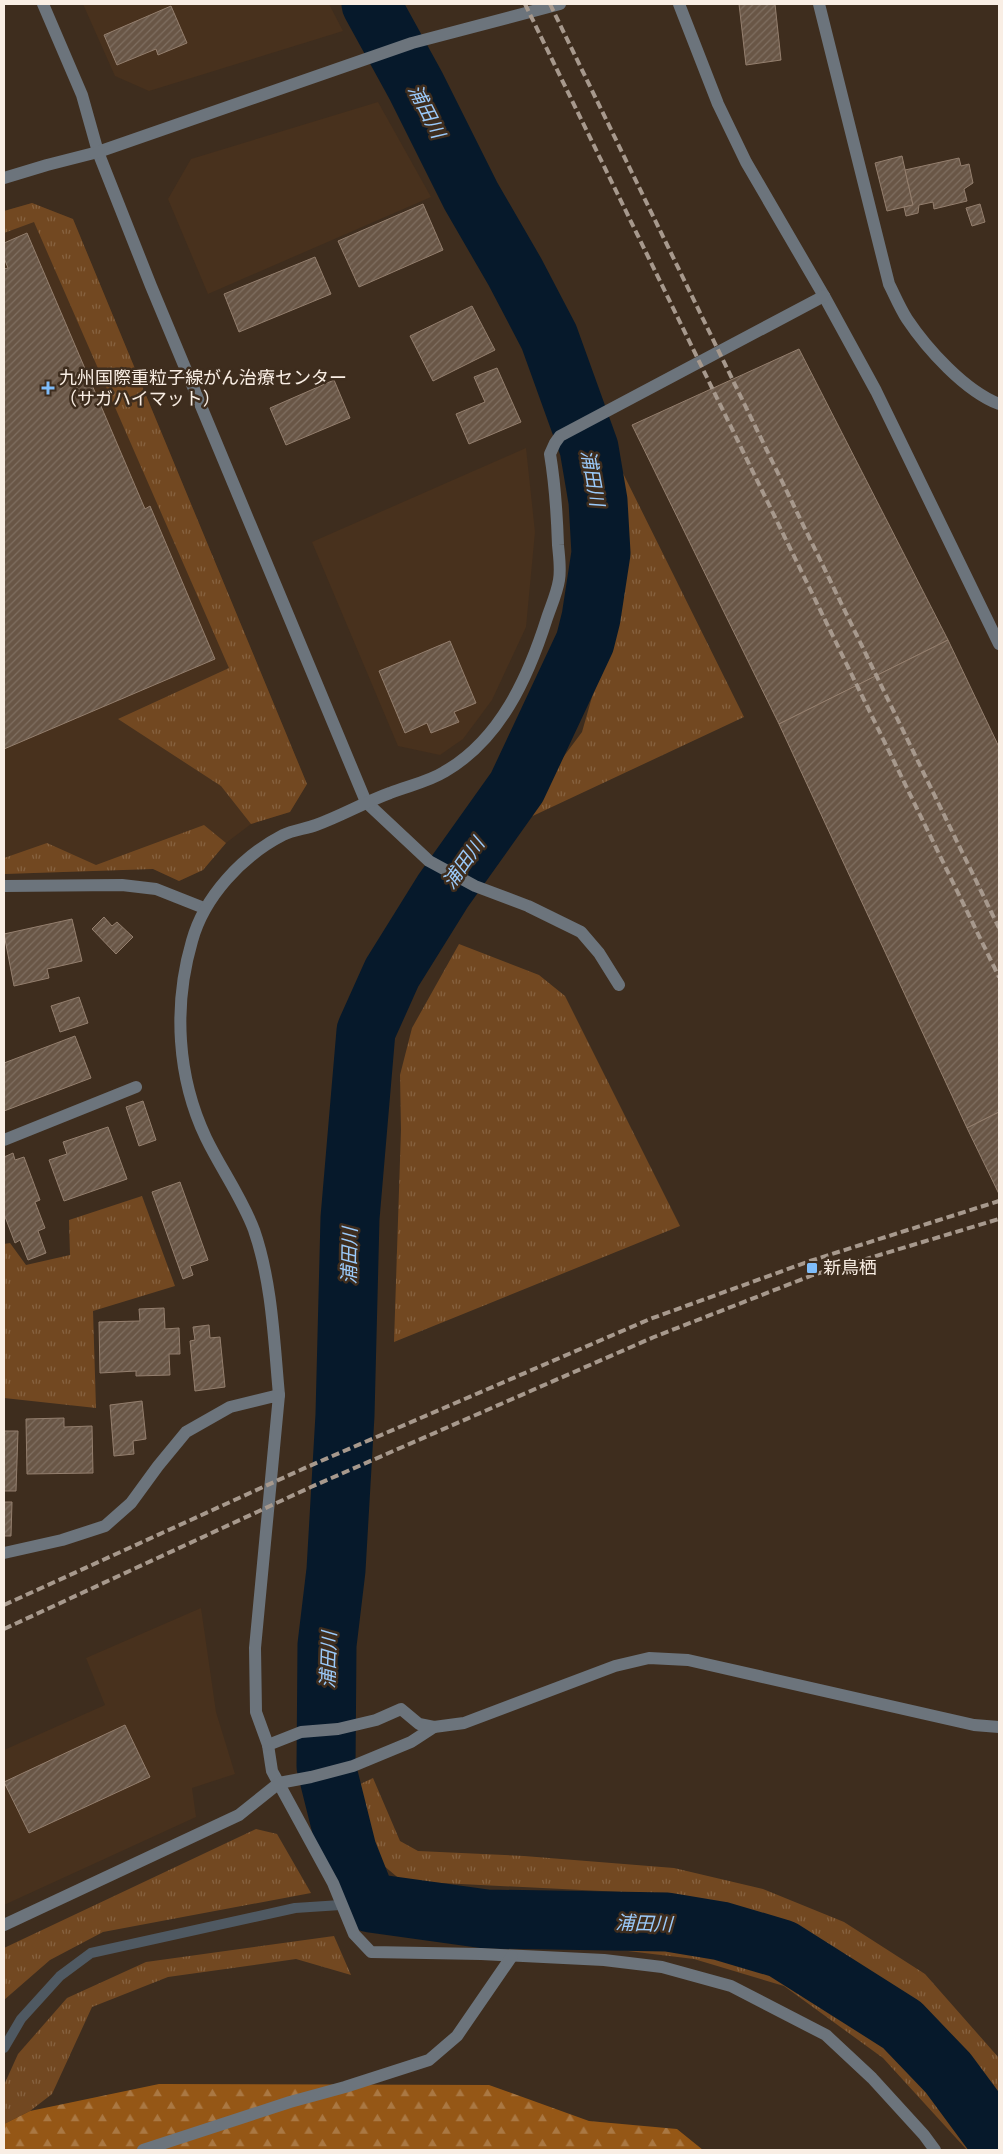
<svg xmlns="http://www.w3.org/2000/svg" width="1003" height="2154" font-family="Merriweather,'Noto Sans JP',serif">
	<defs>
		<pattern id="grass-tufts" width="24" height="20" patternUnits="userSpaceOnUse" patternTransform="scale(1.25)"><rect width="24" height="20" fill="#724821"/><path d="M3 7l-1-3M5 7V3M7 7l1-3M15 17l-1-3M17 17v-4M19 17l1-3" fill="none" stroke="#876341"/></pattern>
		<pattern id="forest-firs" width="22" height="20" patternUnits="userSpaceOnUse" patternTransform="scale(1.25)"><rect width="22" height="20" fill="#955716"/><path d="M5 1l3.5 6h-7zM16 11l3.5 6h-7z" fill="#aa7843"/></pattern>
		<pattern id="building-hatch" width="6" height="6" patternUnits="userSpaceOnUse" patternTransform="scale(1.25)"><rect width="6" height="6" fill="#695646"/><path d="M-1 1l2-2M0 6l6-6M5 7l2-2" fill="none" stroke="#7f6f61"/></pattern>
	</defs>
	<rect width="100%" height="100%" fill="#3e2d1e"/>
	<g fill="#48311d">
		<polygon points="83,4 329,4 343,31 149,91 115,76"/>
		<polygon points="378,102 431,197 208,294 168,199 191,159"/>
		<polygon points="32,203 73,219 307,784 290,812 251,824 226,843 203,870 179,881 153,869 4,874 4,211"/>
		<polygon points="526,448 535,532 526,627 492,700 463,739 440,755 398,746 312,542"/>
		<polygon points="201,1608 216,1712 235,1774 192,1788 196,1817 4,1905 4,1750 105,1705 86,1658"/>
	</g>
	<g fill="url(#grass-tufts)">
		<polygon points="32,203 73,219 307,784 290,812 251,824 221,786 118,719 229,668 34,222 4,233 4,211"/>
		<polygon points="613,453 744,717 522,821 532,799 582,732 622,592 623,520"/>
		<polygon points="204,825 226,843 203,870 179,881 153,869 4,874 4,858 47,843 96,865"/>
		<polygon points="459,944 539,975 565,996 680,1226 394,1342 401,1130 400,1075 412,1028"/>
		<polygon points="142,1196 175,1286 93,1311 96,1408 4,1398 4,1244 10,1243 26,1265 70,1255 69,1220"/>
		<polygon points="373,1778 400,1841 418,1851 524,1856 674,1868 763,1889 844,1922 925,1974 999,2058 999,2105 976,2070 902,1991 804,1931 681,1895 402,1881 377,1860 354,1787"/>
		<polygon points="256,1829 277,1834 311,1893 103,1932 50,1960 4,2000 4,1948"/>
		<polygon points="362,1911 435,1929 677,1935 781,1965 907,2052 978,2150 967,2150 883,2058 784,1986 694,1959 562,1943 376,1933"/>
		<polygon points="334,1936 351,1975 296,1959 168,1977 92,2007 52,2094 30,2111 4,2124 4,2085 18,2054 67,1998 146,1962"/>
	</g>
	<polygon fill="url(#forest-firs)" points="159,2084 489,2085 589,2121 677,2129 703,2150 4,2150 4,2124 30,2111"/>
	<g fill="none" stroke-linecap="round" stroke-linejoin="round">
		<polyline stroke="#4f5962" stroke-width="10" points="4,2048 21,2019 60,1976 91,1953 295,1908 371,1903"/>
		<polyline stroke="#06192b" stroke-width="59" points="371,4 416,86 471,196 515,272 549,337 589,448 598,501 601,553 591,618 585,642 517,787 443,891 392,973 366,1031 350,1218 345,1415 336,1570 327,1645 326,1766 347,1850 364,1893 371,1903 486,1919 667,1922 721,1931 782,1949 902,2025 948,2073 999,2142"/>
	</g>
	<g fill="url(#building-hatch)" stroke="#947f6e">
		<polygon points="739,4 775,4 781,60 746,65"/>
		<polygon points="171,6 187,43 158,55 156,49 117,65 104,35"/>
		<polygon points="902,156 913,205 887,211 875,163"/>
		<polygon points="959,158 961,166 969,164 973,183 964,189 967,201 934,209 933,202 919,205 918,213 906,216 904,207 913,205 905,170"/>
		<polygon points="423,204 443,250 359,287 338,241"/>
		<polygon points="980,204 985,222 972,226 966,208"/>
		<polygon points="27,233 145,509 150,506 215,659 4,749 4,269 8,268 4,258 4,243"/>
		<polygon points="315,257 331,294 239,332 224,294"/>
		<polygon points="472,306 495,350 433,381 410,336"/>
		<polygon points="799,349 948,640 779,724 632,425"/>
		<polygon points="497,368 521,422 469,444 456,414 485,402 474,377"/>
		<polygon points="334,380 350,418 286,445 270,408"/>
		<polygon points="948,640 999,747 999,1112 967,1128 779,724"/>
		<polygon points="450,641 476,703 454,712 459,722 431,733 427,723 405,733 379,671"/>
		<polygon points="104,917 112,926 117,922 133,937 116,954 92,929"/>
		<polygon points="72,919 82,961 47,969 49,978 14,986 4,934"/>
		<polygon points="79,997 88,1023 60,1032 51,1006"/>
		<polygon points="75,1036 91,1078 4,1111 4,1063"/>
		<polygon points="143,1101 156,1140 139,1146 126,1107"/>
		<polygon points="999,1112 999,1194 967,1128"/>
		<polygon points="108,1127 127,1179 64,1201 49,1160 67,1154 63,1142"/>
		<polygon points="13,1153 15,1160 24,1157 40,1200 35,1202 45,1228 38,1231 46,1253 28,1260 20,1240 15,1243 4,1214 4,1157"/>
		<polygon points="180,1182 208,1260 190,1266 193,1275 183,1279 152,1192"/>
		<polygon points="164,1308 165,1329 179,1328 180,1354 169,1354 170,1375 136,1376 136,1371 100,1373 99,1322 140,1321 139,1309"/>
		<polygon points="209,1325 210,1338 220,1337 225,1387 195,1391 190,1341 195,1340 193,1327"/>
		<polygon points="142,1401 146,1439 133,1441 134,1454 114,1456 110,1405"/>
		<polygon points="64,1418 64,1427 92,1426 93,1473 27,1474 26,1419"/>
		<polygon points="4,1431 18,1431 16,1491 4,1491"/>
		<polygon points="4,1502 12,1502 11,1536 4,1536"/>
		<polygon points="125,1725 150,1777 29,1833 4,1782"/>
	</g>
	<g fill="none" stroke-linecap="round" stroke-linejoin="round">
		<g stroke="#6c747c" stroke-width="12">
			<polyline points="43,4 82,95 98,152 151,286 366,802 429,861 475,886 528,906 581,932 599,953 619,985"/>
			<polyline points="679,4 718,104 746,162 824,296 876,391 999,644"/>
			<path d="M819,4l70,280c6,12 11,24 18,35 20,30 58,72 92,85"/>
			<polyline points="4,178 47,165 98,152 412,43 560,4"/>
			<polyline points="4,886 122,885 156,889 204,908"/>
			<polyline points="4,1140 136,1087"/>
			<path d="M279,1395c-5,-54 -7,-113 -25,-165 -12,-32 -33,-61 -48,-92 -29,-61 -33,-132 -14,-197 12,-44 50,-85 91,-106 10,-5 22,-6 33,-10 25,-9 49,-23 74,-32 17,-7 38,-11 54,-21 56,-32 84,-94 103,-154 4,-12 10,-25 12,-38 2,-11 0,-24 -1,-35 -1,-30 -3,-61 -8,-91l5,-11 5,-7 264,-140"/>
			<polyline points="4,1553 62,1540 105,1526 131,1503 158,1466 186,1432 230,1407 279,1395 255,1648 256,1712 268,1745 272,1771 333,1883 354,1934 371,1952 481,1954 604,1960 662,1967 731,1986 826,2035 872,2078 924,2135 935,2150"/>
			<polyline points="434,1727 464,1723 615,1666 649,1658 688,1660 974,1725 999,1727"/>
			<polyline points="4,1925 239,1815 279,1783 311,1777 353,1766 411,1742 434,1727 419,1724 401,1709 376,1720 338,1729 301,1732 268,1745"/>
			<polyline points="143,2150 290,2102 345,2087 429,2060 457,2036 512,1956"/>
		</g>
		<g stroke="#a7998d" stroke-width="4" stroke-dasharray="8 4" stroke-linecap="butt">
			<polyline points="525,4 999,977"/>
			<polyline points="550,4 999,928"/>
			<polyline points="4,1605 307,1467 650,1319 810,1261 999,1201"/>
			<polyline points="4,1629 311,1487 654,1337 813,1275 999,1219"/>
		</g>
	</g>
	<g fill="#7fbdfa" stroke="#3e2d1e" stroke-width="2">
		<path d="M45.5 380.5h5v5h5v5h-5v5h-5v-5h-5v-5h5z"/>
		<rect x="806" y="1262" width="12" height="12" rx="2.5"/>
	</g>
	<g text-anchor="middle" stroke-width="5" stroke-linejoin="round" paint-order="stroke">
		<g font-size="18" fill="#f9eee4" stroke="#3e2d1e" text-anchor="start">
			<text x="59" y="384">九州国際重粒子線がん治療センター<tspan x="59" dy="21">（サガハイマット）</tspan></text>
			<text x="823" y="1274">新鳥栖</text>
		</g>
		<g font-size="19" font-style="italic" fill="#9bcafa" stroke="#3e2d1e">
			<text transform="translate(427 111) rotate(63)" y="7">浦田川</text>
			<text transform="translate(593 478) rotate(80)" y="7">浦田川</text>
			<text transform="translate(463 863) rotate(-55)" y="7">浦田川</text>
			<text transform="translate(349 1256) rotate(-89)" y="7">浦田川</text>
			<text transform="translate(328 1660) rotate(-88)" y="7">浦田川</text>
			<text transform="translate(644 1923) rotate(2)" y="7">浦田川</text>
		</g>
	</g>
	<rect width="1003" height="2154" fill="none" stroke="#f9eee4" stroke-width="10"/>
</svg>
